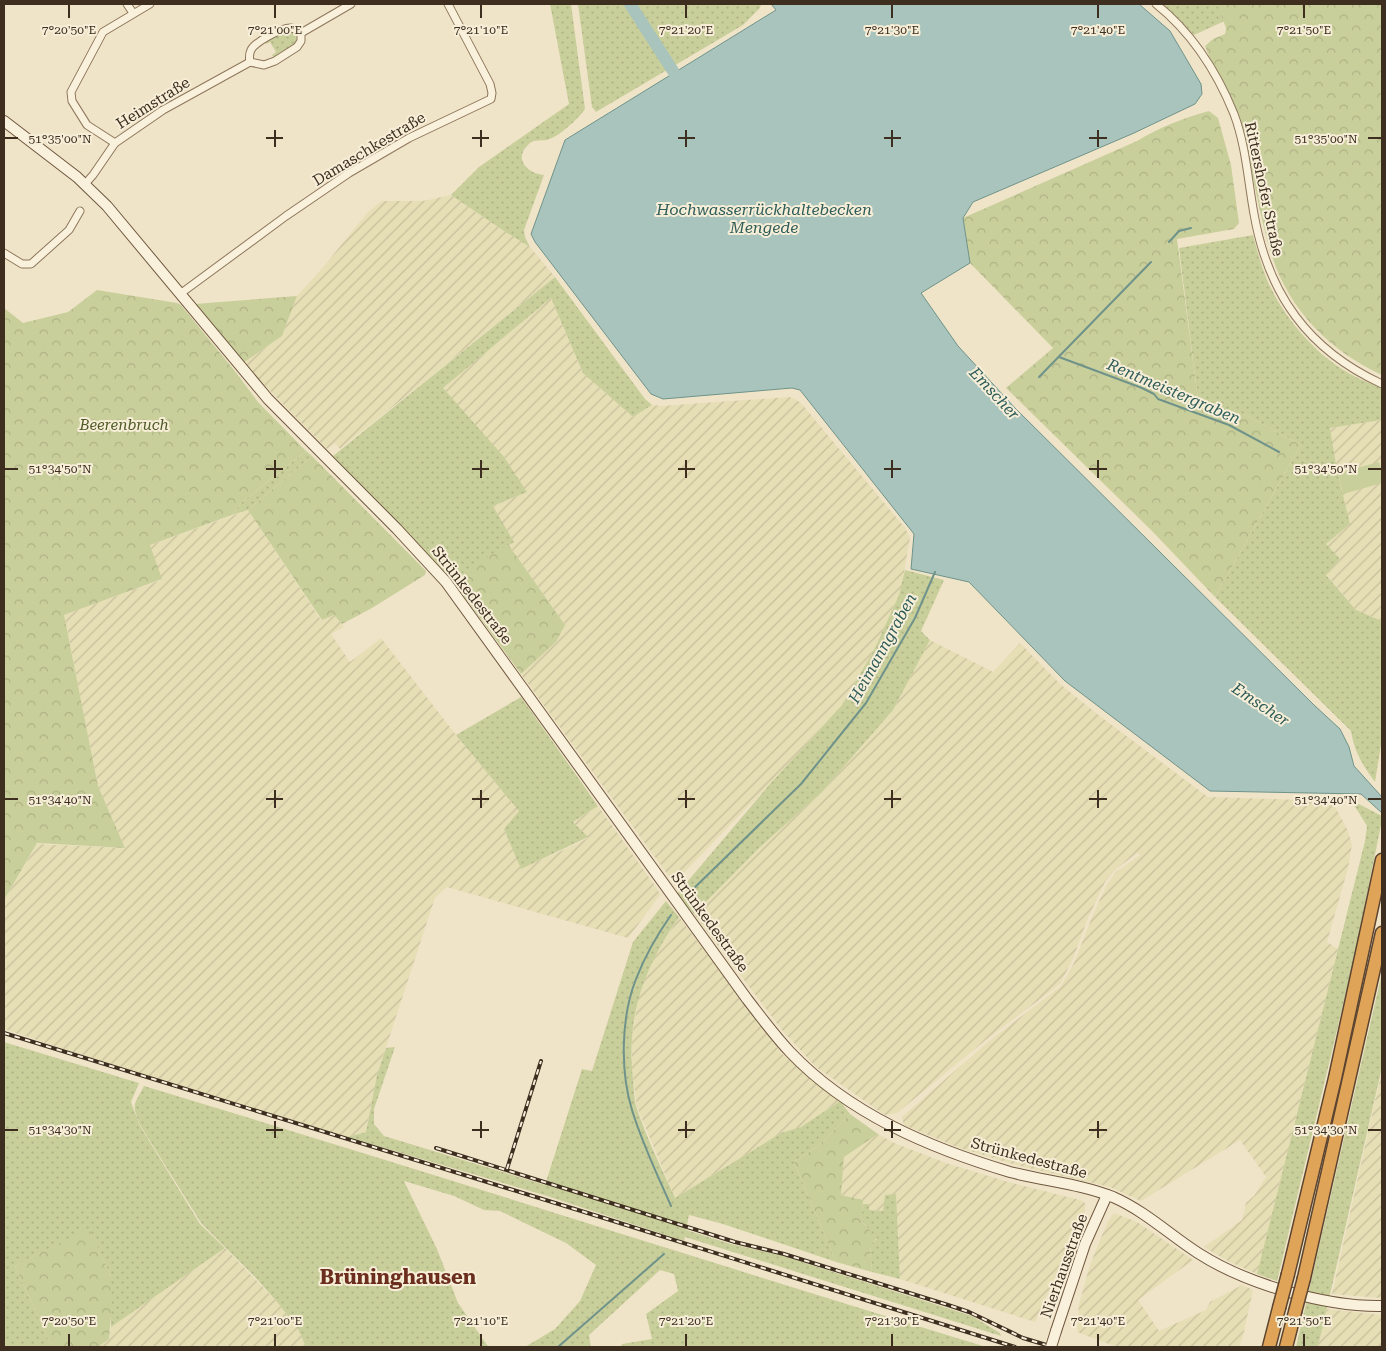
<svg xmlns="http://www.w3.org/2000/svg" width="1386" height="1351" font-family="'Roboto Serif',serif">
	<defs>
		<pattern id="farmland-furrows" width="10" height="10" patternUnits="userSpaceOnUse" patternTransform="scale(1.25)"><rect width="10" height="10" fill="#e6deb5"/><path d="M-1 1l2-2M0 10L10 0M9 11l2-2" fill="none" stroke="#c6bf9b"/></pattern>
		<pattern id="grass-dots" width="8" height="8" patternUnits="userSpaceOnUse" patternTransform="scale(1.25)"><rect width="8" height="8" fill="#c9cf9b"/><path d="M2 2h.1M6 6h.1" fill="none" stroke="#aeb285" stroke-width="1.8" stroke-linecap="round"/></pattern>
		<pattern id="forest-crowns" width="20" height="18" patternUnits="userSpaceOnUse" patternTransform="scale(1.25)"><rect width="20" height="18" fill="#c9cf9b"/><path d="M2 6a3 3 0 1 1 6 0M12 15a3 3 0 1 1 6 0" fill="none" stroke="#aeb285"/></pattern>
	</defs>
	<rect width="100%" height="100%" fill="#f0e4c8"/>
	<g fill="url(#farmland-furrows)">
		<polygon points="451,195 507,233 530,247 555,277 340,449 335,443 327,449 243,363 282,336 297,296 325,265 368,212 382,201 423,201"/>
		<polygon points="551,298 583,373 633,417 652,405 661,406 789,397 795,399 801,403 905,528 910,538 902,584 899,595 874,650 842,705 770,784 674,883 521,674 556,642 565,625 508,544 513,541 493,506 526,492 443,388"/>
		<polygon points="1381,420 1382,426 1382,621 1356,610 1326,574 1340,559 1326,544 1350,524 1337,470 1330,428"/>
		<polygon points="248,510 321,620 334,615 342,624 344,627 331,634 350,662 381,638 456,735 520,812 504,829 521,868 557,853 588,838 573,822 598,806 658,890 660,895 628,938 447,887 435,898 427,922 377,1075 366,1132 347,1137 121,1068 4,1029 4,900 37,844 125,848 98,786 64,615 161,580 150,545"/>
		<polygon points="930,640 993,672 1020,643 1060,684 1101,717 1208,797 1332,801 1347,829 1352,844 1348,868 1327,942 1338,949 1257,1274 1230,1262 1204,1247 1242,1220 1246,1203 1254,1196 1266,1177 1240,1140 1141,1201 1110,1187 1016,1165 957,1147 904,1125 902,1117 988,1042 1061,986 1074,963 1092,917 1107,884 1116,872 1140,855 1137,853 1115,870 1105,882 1088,918 1072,961 1060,984 987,1039 897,1113 885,1115 816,1067 782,1030 694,914 759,848 821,793 893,710"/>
		<polygon points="679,917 782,1054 840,1101 801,1127 781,1133 675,1198 637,1107 632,1069 632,1036 639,994 652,960"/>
		<polygon points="1382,1070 1382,1298 1332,1294"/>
		<polygon points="878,1134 894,1143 946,1163 1008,1182 1080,1200 1085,1203 1085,1211 1035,1322 900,1279 896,1194 883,1211 868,1210 869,1204 863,1204 863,1200 841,1195 844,1157"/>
		<polygon points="1114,1213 1137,1222 1193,1260 1138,1300 1159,1331 1206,1310 1210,1302 1242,1285 1253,1290 1243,1336 1239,1347 1117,1347 1077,1332 1079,1304 1090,1265 1107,1223"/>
		<polygon points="225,1248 278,1303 298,1329 306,1347 98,1347 109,1339 111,1327"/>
		<polygon points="1327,1309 1382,1315 1382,1347 1318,1347"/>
	</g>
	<g fill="url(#grass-dots)">
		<path d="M550,4h21l14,105c-7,10 -27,29 -39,31 -7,1 -13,-1 -18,5 -15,14 0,29 16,30l-20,55 1,7 5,10 -23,-14 -56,-38 28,-28 90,-63z"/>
		<polygon points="578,4 761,4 760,8 743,25 596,112 592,107"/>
		<polygon points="1163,4 1217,4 1229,19 1194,35"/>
		<polygon points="286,30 293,31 296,35 297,43 274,58 272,55 276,52 270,42 266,44 265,42"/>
		<path d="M1253,235c3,11 6,23 10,34 14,42 52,87 91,107 9,5 19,8 28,12v38l-1,-6 -51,8 7,42 13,54 -24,20 14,15 -14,16 30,35 26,11v118l-7,43c-12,-16 -21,-31 -24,-51l-136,-134 86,-152 -57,-31 -45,-6 -20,-160z"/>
		<polygon points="555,277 645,399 652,405 633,417 583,373 551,298 443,388 504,457 527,492 493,506 514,542 452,580 333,456"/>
		<polygon points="306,451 312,456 248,510 232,515 241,503"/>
		<polygon points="905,570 944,580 921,631 930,640 893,710 821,793 759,848 694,914 677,894 770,784 842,705 874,650 899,595"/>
		<polygon points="521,697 598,806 573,822 588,837 521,869 504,829 519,811 456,735"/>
		<polygon points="1351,800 1382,816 1382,820 1353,963 1277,1281 1257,1274 1365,841 1367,826"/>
		<path d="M666,901l13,16c-35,51 -53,98 -46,162 1,10 1,21 4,30 10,30 25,60 38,89l106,-65 20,-6 39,-26 10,13 -32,32 -24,16 42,100 -113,-38 -34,-9 -3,15 45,14 49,11 192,61 28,17 1,3 -316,-99 -1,4 -137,-45 -200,-59 19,-5 11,-57 9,-27 9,-1 -21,62v15l10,12 161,49 37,-116 10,2 41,-129z"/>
		<polygon points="1382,973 1382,1067 1318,1347 1296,1347"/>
		<polygon points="4,1042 139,1083 131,1102 140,1126 200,1224 225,1248 111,1327 111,1277 89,1229 15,1266 52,1347 4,1347"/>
		<path d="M144,1086c282,85 561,175 842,261h-365l1,-3 30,-5 -6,-25 32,-23 -4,-17 -14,-4 -71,65 2,12h-66l30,-18 25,-28 16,-36 -30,-22 -66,-32 -16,-1 -30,-14 -50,-15 33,68 21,54 29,42 3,2h-17l-3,-1 -2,1h-162l-8,-18 -20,-26 -22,-25 -55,-55 -61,-98c-9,-23 -6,-19 4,-39z"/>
		<polygon points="896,1194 900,1279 872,1272 870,1245 877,1239 861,1220 863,1204 869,1204 869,1210 883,1211 885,1195"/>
	</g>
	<g fill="url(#forest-crowns)">
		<path d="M1217,4h165v371c-51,-23 -93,-65 -110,-119 -14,-43 -19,-87 -31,-131 -7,-29 -26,-52 -36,-79l8,-7 12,-5 1,-6z"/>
		<path d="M1209,111l9,7 13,47 8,58 -5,6 -57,10 22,168 45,7 57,31 -86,152 -63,-66 -146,-143 47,-40 -83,-85 -7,-45 174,-77c23,-14 46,-23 72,-30z"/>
		<polygon points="97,290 177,303 181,305 234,370 258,402 306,451 241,503 232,515 150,545 162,579 64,615 98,786 125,848 37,843 4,900 4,308 23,323 68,312"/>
		<polygon points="297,296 282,336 243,363 195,304"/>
		<polygon points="312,456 426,571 425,575 372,608 342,624 334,615 322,620 248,510"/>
		<polygon points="508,544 565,625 556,642 521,674 452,580"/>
		<path d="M850,1114l28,20 -34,23 -3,38 22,5 -1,22c6,5 9,11 15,16l-7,8 2,26 -36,-10 -42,-100 24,-16z"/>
		<polygon points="89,1228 111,1277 112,1304 109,1339 98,1347 52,1347 15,1266"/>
	</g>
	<polygon fill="#c9cf9b" points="1379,462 1382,474 1382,483 1343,494 1338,473"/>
	<polygon fill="#a9c4bc" stroke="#6f938a" points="771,4 1139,4 1170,31 1201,84 1202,94 1195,104 1134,133 973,202 963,218 970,263 921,293 958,346 1015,408 1313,704 1340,729 1349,747 1354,766 1382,797 1382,813 1361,794 1210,791 1065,681 969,582 911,569 914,534 800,390 792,388 663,399 651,394 535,242 531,234 565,140 776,10"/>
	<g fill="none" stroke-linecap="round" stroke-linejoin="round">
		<g stroke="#6f938a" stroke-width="2">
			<polyline points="1169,242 1179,231 1191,228"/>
			<polyline points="1059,357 1142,388 1154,394 1158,399 1229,425 1279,452"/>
			<polyline points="1039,377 1151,262"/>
			<polyline points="688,894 801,784 866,703 915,618 935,572"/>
			<path d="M671,915c-14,20 -26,41 -35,64 -15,38 -16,92 -4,131 10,33 25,64 39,96"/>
			<polyline points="558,1347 664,1254"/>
		</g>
		<polyline stroke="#a9c4bc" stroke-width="12" points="630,4 682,85"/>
		<g stroke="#8d765c" stroke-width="9">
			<g id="minor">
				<polyline points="127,4 133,13"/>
				<path d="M1156,4c35,28 61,68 78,110 12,32 14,67 20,100 14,80 54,136 128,170"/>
				<polyline points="301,33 351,4"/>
				<path d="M250,62c-1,-5 -1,-8 1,-12 4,-8 30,-22 39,-22 4,0 7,2 11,5"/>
				<polyline points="250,62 264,65 275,61 297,47 301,41 301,33"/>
				<polyline points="115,143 87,125 72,101 71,92 103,32 150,4"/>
				<polyline points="85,184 93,175 115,143 163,110 250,62"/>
				<polyline points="4,253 22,264 31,264 69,230 80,211"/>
				<polyline points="180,294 286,216 349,173 409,138 491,99 492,93 490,84 448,4"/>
			</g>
		</g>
		<g stroke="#6f573f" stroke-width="12">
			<g id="secondary">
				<path d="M4,121l73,56 30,29 161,193 129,130 49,53 301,417c14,18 27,36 43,53 59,62 140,96 220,120 34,9 71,12 103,25 32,14 57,38 85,56 48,31 128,54 184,53"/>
				<polyline points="1056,1331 1085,1244 1107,1195"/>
			</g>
		</g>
		<g stroke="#5b4430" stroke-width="15">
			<g id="motorway">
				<polyline points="1288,1274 1335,1078 1382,860"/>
				<polyline points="1304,1278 1382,933"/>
				<polyline points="1269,1347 1279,1308"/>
				<polyline points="1286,1347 1295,1312"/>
			</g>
		</g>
		<use href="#minor" stroke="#faf1dc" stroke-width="7"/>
		<use href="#secondary" stroke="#faf1dc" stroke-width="10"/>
		<use href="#motorway" stroke="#e0a458" stroke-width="12"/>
		<g stroke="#3d2e20" stroke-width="4">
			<g id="rail">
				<polyline points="4,1033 607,1219 1015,1347"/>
				<polyline points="436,1148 735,1242 784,1254 948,1305 969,1312 1023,1338 1053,1347"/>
				<polyline points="507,1169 541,1061"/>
			</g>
		</g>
		<use href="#rail" stroke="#f7eed8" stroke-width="2" stroke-dasharray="5.5" stroke-linecap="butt"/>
		<g stroke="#6f573f" stroke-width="12" stroke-linecap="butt">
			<polyline id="secondary-bridge" points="1051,1347 1056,1331"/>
		</g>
		<g stroke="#5b4430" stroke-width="15" stroke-linecap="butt">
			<g id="motorway-bridge">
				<polyline points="1279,1308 1288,1274"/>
				<polyline points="1295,1312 1304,1278"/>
			</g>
		</g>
		<use href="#secondary-bridge" stroke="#faf1dc" stroke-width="10"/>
		<use href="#motorway-bridge" stroke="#e0a458" stroke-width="12"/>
	</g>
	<path fill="none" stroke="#3d2e20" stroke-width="2" d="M69,5v13M275,5v13M481,5v13M686,5v13M892,5v13M1098,5v13M1304,5v13M275,130v17M481,130v17M686,130v17M892,130v17M1098,130v17M5,138h13M266,138h17M472,138h17M678,138h17M884,138h17M1089,138h18M1368,138h13M275,460v18M481,460v18M686,460v18M892,460v18M1098,460v18M5,469h13M266,469h17M472,469h17M678,469h17M884,469h17M1089,469h18M1368,469h13M275,790v18M481,790v18M686,790v18M892,790v18M1098,790v18M5,799h13M266,799h17M472,799h17M678,799h17M884,799h17M1089,799h18M1368,799h13M275,1121v17M481,1121v17M686,1121v17M892,1121v17M1098,1121v17M5,1130h13M266,1130h17M472,1130h17M678,1130h17M884,1130h17M1089,1130h18M1368,1130h13M69,1334v12M275,1334v12M481,1334v12M686,1334v12M892,1334v12M1098,1334v12M1304,1334v12"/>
	<g text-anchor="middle" stroke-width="4" stroke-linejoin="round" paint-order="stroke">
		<g font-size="15" fill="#3d2e20" stroke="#f7eed8">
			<text transform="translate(153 103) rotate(-32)" y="5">Heimstraße</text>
			<text transform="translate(369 149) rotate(-31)" y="5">Damaschkestraße</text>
			<text transform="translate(1264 189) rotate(78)" y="5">Rittershofer Straße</text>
			<text transform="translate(472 595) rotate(52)" y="5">Strünkedestraße</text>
			<text transform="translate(710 922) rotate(54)" y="5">Strünkedestraße</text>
			<text transform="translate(1029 1158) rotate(15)" y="5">Strünkedestraße</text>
			<text transform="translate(1064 1266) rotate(-70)" y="5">Nierhausstraße</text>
		</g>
		<g font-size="15" font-style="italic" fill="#4d5a26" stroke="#f7eed8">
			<text x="124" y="430">Beerenbruch</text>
		</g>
		<g font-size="16" font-style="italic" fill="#2f5d5a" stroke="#f7eed8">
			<text x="764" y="215">Hochwasserrückhaltebecken<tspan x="764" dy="18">Mengede</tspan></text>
			<text transform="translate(1174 391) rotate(23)" y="6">Rentmeistergraben</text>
			<text transform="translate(995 393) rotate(47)" y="6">Emscher</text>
			<text transform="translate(882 648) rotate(-61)" y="6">Heimanngraben</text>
			<text transform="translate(1261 704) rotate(34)" y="6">Emscher</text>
		</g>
		<g font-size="20" font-weight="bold" fill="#6b2e1e" stroke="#f7eed8">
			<text x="398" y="1284">Brüninghausen</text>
		</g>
	</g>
	<g font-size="12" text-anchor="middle" fill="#3d2e20" stroke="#f7eed8" stroke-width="4" stroke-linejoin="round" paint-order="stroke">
		<text x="69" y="34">7°20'50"E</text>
		<text x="275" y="34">7°21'00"E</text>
		<text x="481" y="34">7°21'10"E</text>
		<text x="686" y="34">7°21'20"E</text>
		<text x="892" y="34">7°21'30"E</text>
		<text x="1098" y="34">7°21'40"E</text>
		<text x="1304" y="34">7°21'50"E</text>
		<text x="60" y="143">51°35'00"N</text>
		<text x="1326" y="143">51°35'00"N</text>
		<text x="60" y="473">51°34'50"N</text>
		<text x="1326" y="473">51°34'50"N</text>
		<text x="60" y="804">51°34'40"N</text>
		<text x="1326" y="804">51°34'40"N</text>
		<text x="60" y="1134">51°34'30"N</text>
		<text x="1326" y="1134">51°34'30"N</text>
		<text x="69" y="1325">7°20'50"E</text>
		<text x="275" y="1325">7°21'00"E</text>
		<text x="481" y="1325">7°21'10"E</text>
		<text x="686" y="1325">7°21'20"E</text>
		<text x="892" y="1325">7°21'30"E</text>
		<text x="1098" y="1325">7°21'40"E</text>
		<text x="1304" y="1325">7°21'50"E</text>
	</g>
	<rect width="1386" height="1351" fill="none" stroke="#3d2e20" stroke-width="10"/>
</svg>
